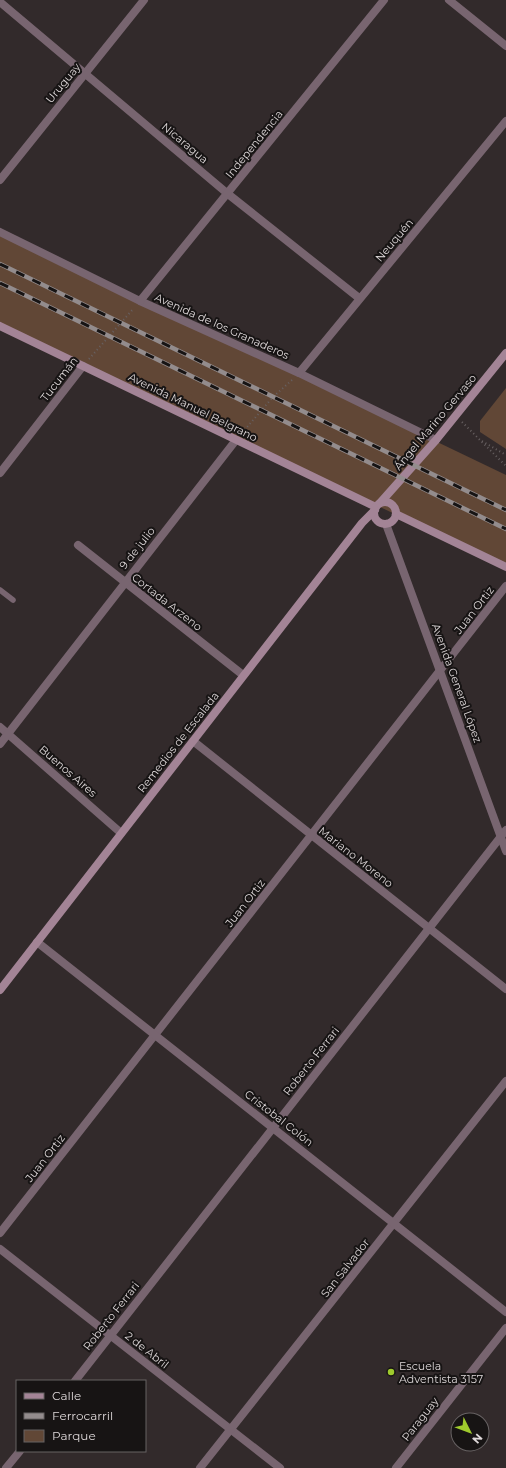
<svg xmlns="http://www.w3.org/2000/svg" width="506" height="1468" font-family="Montserrat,sans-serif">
	<rect width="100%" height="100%" fill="#322a2b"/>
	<g fill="#614736">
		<polygon points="0,232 506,475 506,567 0,326"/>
		<polygon points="506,388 506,449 480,432 480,421"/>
	</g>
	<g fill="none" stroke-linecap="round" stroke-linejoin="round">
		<g stroke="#686162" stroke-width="2" stroke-dasharray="1 3" stroke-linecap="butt">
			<polyline points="89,359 134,308"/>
			<polyline points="462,422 506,466"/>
			<polyline points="242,433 273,397 292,380"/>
			<polyline points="482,441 506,455"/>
		</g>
		<polyline stroke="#786570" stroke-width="5.5" points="0,590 13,600"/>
		<g stroke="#786570" stroke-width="8">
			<polyline points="449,0 506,46"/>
			<polyline points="0,2 228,194 359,298"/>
			<polyline points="0,180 144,0"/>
			<polyline points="0,232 140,301 299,373 436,440"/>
			<polyline points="140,301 384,0"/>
			<polyline points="299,373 506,121"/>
			<polyline points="0,473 83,366"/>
			<polyline points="78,545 243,675"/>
			<polyline points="0,727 121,833"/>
			<polyline points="193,741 506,989"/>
			<polyline points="0,744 236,440"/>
			<polyline points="0,1233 506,586"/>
			<polyline points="0,1249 280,1468"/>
			<polyline points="75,1381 506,830"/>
			<polyline points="6,1468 20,1451"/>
			<polyline points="200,1468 506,1081"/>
			<polyline points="396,1468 506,1328"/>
		</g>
		<g stroke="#786570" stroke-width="8">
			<polyline points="386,524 506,851"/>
			<polyline points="37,942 506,1312"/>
		</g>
		<g stroke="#a38496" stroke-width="8">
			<polyline points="0,326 376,507"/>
			<circle cx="385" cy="513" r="11"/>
			<polyline points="380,503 436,440 506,353"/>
			<polyline points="396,514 506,567"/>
			<polyline points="0,990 362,523 375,510"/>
		</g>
		<g stroke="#938c8d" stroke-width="4.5">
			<g id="rail">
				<polyline points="0,264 506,510"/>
				<polyline points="0,283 506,529"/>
			</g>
		</g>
		<use href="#rail" stroke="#171414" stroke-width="3" stroke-dasharray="9" stroke-linecap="butt"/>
	</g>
	<circle fill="#9fca2d" stroke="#171414" stroke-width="1.5" cx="391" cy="1372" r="4"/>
	<g text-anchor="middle" stroke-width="4" stroke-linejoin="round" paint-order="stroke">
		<g font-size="11" fill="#ded8d9" stroke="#171414">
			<text transform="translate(63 83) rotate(-51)" y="4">Uruguay</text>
			<text transform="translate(185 143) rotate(40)" y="4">Nicaragua</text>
			<text transform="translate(254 144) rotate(-51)" y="4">Independencia</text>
			<text transform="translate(394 240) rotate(-50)" y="4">Neuquén</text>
			<text transform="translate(222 326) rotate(24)" y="4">Avenida de los Granaderos</text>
			<text transform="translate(59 379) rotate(-52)" y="4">Tucumán</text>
			<text transform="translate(193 407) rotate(26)" y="4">Avenida Manuel Belgrano</text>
			<text transform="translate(435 422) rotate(-50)" y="4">Ángel Marino Gervaso</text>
			<text transform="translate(137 548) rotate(-52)" y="4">9 de julio</text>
			<text transform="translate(167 602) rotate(38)" y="4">Cortada Arzeno</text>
			<text transform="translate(474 610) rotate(-52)" y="4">Juan Ortiz</text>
			<text transform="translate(457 683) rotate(70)" y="4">Avenida General López</text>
			<text transform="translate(178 742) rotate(-52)" y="4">Remedios de Escalada</text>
			<text transform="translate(68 771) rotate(41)" y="4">Buenos Aires</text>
			<text transform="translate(356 857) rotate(38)" y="4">Mariano Moreno</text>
			<text transform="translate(245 903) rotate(-52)" y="4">Juan Ortiz</text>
			<text transform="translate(311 1061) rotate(-52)" y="4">Roberto Ferrari</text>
			<text transform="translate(279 1118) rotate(38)" y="4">Cristobal Colón</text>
			<text transform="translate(45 1158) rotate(-52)" y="4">Juan Ortiz</text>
			<text transform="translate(345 1268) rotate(-52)" y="4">San Salvador</text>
			<text transform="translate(111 1316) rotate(-52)" y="4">Roberto Ferrari</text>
			<text transform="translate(147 1350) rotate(38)" y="4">2 de Abril</text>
			<text transform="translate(420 1419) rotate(-52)" y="4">Paraguay</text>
		</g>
		<g font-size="11" fill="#ded8d9" stroke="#171414" text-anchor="start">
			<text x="399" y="1370">Escuela<tspan x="399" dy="13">Adventista 3157</tspan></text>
		</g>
	</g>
	<rect x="16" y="1380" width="130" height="72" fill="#171414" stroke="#676263"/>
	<rect x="24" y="1393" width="20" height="6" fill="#a38496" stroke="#676263"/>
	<text x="52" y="1400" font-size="12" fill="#ded8d9">Calle</text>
	<rect x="24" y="1413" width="20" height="6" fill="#938c8d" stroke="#676263"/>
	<text x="52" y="1420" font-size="12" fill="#ded8d9">Ferrocarril</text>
	<rect x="24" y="1430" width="20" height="12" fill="#614736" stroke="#676263"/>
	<text x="52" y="1440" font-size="12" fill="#ded8d9">Parque</text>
	<g transform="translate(470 1432) rotate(132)"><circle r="19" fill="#171414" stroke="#676263"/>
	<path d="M0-3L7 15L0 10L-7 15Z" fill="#9fca2d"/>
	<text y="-6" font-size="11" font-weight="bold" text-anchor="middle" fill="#ded8d9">N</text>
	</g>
</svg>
